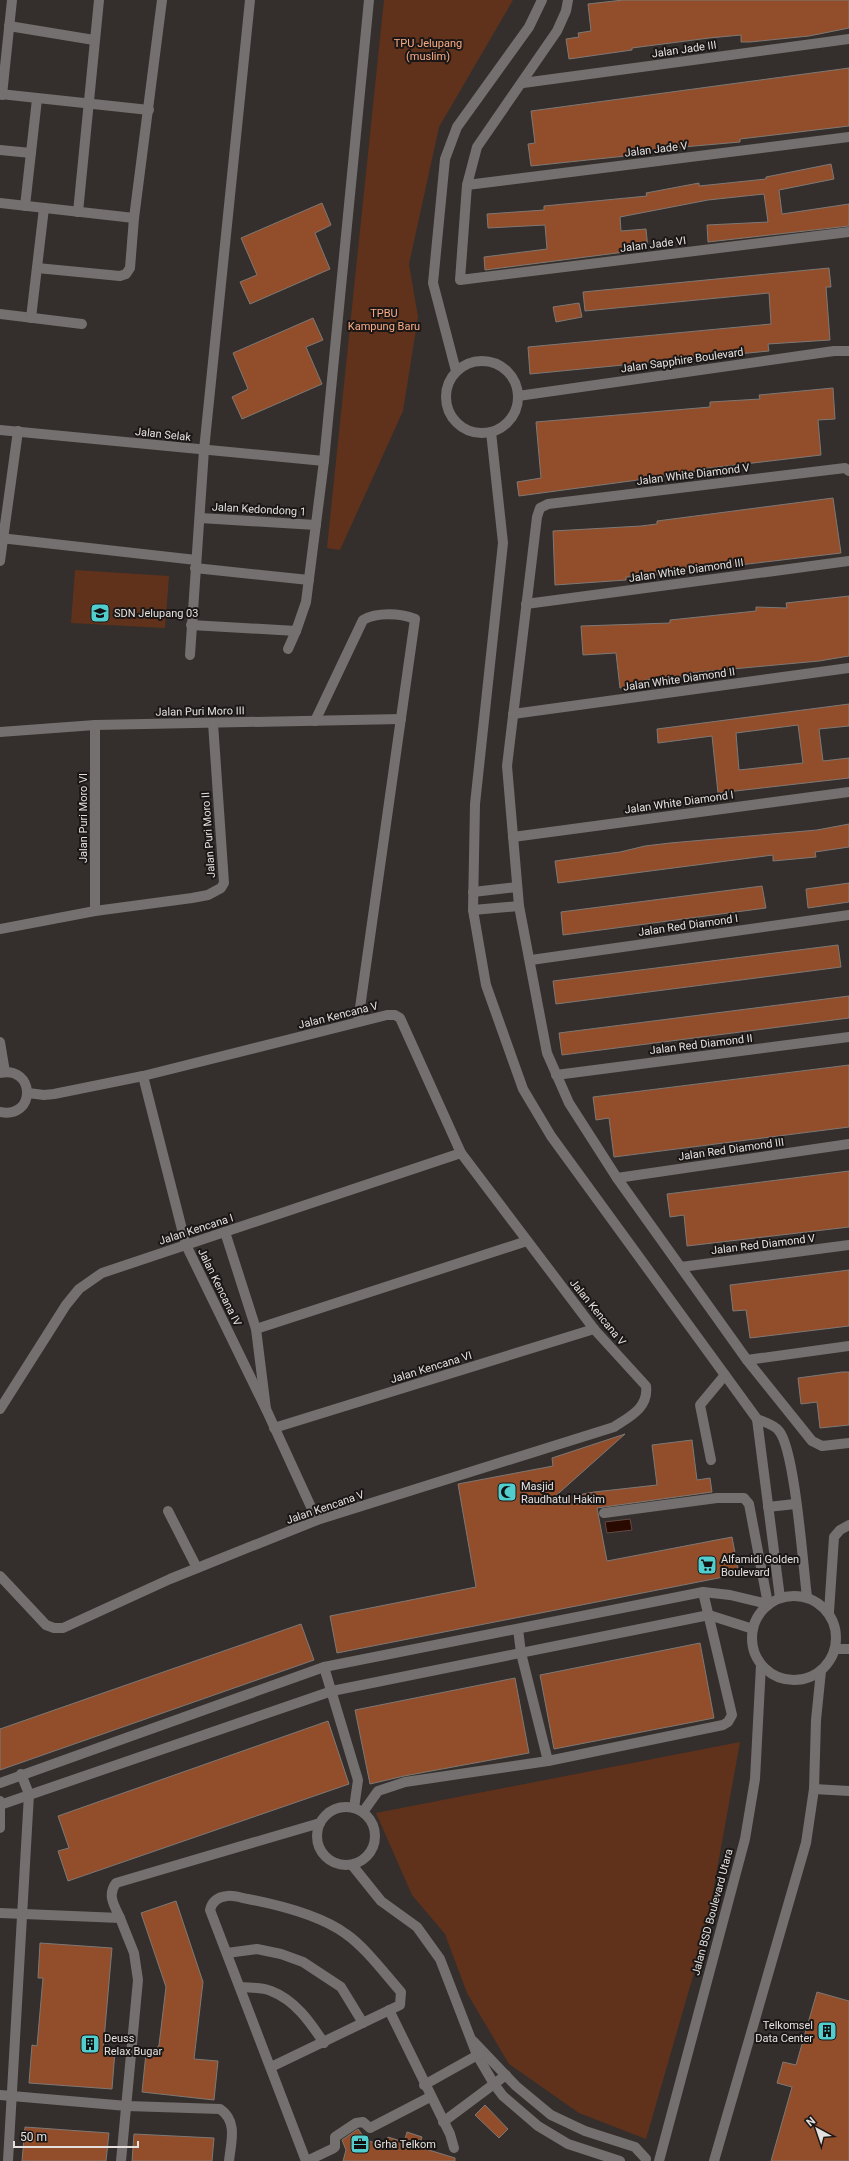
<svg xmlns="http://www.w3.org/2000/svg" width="849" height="2161" font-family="Roboto,sans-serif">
	<rect width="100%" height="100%" fill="#342f2c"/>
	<g fill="#60321b">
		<polygon points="384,0 513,0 439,127 409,264 418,317 403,411 340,550 327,548"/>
		<polygon points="75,570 169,576 165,628 71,623"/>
		<polygon points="740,1742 706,1931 646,2139 579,2113 509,2064 467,1993 445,1934 412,1895 376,1813"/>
	</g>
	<polygon fill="#2a0900" stroke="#624a43" points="630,1519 632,1530 607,1533 605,1522"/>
	<g fill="#924e2b" stroke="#7e7875" fill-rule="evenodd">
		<polygon points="623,0 849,0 849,28 809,36 750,42 741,42 741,35 709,38 632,48 632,50 569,59 566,39 579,37 578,33 591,31 588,4"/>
		<polygon points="849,68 849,126 740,139 740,142 649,150 649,153 635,153 635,155 531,166 528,144 535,143 531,111"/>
		<polygon points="831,164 834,179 779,190 782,214 849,204 849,226 708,242 707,225 768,222 764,194 708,200 620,217 621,231 646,229 648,249 485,270 484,257 547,249 545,225 488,228 487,214 544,210 544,206 647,196 646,193 699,183 699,186 766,179 766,177"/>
		<polygon points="322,203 331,225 315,233 330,269 250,304 240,282 257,275 241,238"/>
		<polygon points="829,268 831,287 826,287 830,340 768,344 769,351 530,374 528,347 771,324 769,293 585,311 583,292"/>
		<polygon points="579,303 582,317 556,322 553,307"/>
		<polygon points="313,318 323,340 306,347 322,384 242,419 232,397 248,389 233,353"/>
		<polygon points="833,388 835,419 818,420 821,455 702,469 703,471 675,473 675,475 519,496 517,482 541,478 536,422 710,407 710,402 760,399 759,395"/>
		<polygon points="833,498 841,553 655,575 626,577 626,580 555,585 553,531 641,526 657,524 657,521"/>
		<polygon points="849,596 849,656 819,661 689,673 690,677 645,680 646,685 620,688 616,653 583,655 581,626 670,623 670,620 756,611 756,607 787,608 786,603"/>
		<path d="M849,704v22l-30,3 4,32 26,-3v20l-131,15 -6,-57 -54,7 -1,-14zM798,725l5,38 -64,7 -3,-37z"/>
		<polygon points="849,824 849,847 815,852 816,857 773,861 773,855 558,883 555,861 620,852 645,846 670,843 817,830"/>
		<polygon points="849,883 849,902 808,908 806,889"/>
		<polygon points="762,886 766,908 563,935 561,912"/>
		<polygon points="838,945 841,967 556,1004 553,981"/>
		<polygon points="849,996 849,1018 562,1055 559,1033"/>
		<polygon points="849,1065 849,1127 614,1157 609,1118 596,1120 593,1097"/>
		<polygon points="849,1171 849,1227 687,1246 684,1215 670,1217 667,1194"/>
		<polygon points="849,1270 849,1326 750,1338 746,1310 733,1311 730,1285"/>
		<polygon points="842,1372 849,1372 849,1425 820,1428 817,1402 801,1404 798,1378"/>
		<polygon points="625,1434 551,1500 594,1492 657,1485 652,1445 692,1440 697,1480 710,1478 712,1492 597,1508 607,1561 732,1537 739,1574 337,1653 330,1616 476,1587 458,1484 553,1466 552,1458"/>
		<polygon points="301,1624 314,1660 0,1770 0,1729"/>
		<polygon points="700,1643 714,1718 554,1749 540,1675"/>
		<polygon points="515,1678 529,1753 404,1776 370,1784 355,1710"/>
		<polygon points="328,1721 349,1784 68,1881 58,1851 69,1848 58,1816"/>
		<polygon points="176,1901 203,1982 194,2059 218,2061 214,2100 142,2092 146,2053 154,2054 159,2045 166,1987 141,1913"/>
		<polygon points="40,1943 112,1948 103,2051 115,2051 112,2089 29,2083 32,2045 37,2046 43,1978 38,1978"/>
		<polygon points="817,1992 849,2001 849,2161 771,2161 792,2087 777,2083 783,2062 796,2065"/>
		<polygon points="485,2105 508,2129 499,2138 475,2115"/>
		<polygon points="25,2127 109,2133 106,2161 22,2161"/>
		<polygon points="358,2129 366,2140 385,2146 388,2137 404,2142 407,2132 422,2137 419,2147 455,2158 455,2161 343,2161 346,2150 342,2140"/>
		<polygon points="134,2134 214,2138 212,2161 132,2161"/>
	</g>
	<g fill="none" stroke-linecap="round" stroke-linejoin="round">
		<g stroke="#73706f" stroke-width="10">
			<polyline points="568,0 566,11 557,31 477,147 467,185 460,280 849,232"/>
			<polyline points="9,26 94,40"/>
			<polyline points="523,83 849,39"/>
			<polyline points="0,94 149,110"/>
			<polyline points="2,95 12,0"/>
			<polyline points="0,150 31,153"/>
			<polyline points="467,185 849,137"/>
			<polyline points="0,203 134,218"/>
			<polyline points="25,206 37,99"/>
			<polyline points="78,212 99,0"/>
			<polyline points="37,268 120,276 126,274 130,268 134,218 162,0"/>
			<polyline points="0,314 82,324"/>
			<polyline points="31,318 44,208"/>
			<circle cx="482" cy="397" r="36"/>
			<polyline points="456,371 433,283 445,159 457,127 529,27 542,0"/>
			<polyline points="518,396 834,351 849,351"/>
			<polyline points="0,430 324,461"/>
			<path d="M491,432l12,111 -28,261 -2,106 13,75 37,104 28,47 206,283c7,3 18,6 22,12 16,19 24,135 28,166"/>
			<polyline points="849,471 845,468 548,504 540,508 537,517 507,766 519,906 547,1053 569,1103 617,1178 747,1360 812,1441 822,1446 849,1443"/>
			<polyline points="200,518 316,525"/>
			<polyline points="0,538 196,560"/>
			<polyline points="0,561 18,431"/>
			<polyline points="195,568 309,580"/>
			<polyline points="526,604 849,561"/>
			<polyline points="191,625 296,631 306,602 324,461 369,0"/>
			<polyline points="288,649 296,631"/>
			<polyline points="190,655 204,450 250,0"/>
			<polyline points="513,714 849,668"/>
			<path d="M315,721l48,-101c14,-8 37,-7 52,-1l-57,403"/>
			<polyline points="0,732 95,725 401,719"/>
			<polyline points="513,837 849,792"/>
			<polyline points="473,892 517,887"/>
			<polyline points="473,910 519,906"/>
			<polyline points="95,911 95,725"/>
			<polyline points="0,929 95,911 192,898 208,895 221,888 224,883 213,723"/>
			<polyline points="531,960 849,915"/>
			<polyline points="0,1042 5,1072"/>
			<path d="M0,1073c35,-8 37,46 0,39"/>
			<polyline points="556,1075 849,1037"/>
			<polyline points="143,1076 186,1245 266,1409"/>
			<polyline points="617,1178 849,1144"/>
			<polyline points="225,1232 256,1329 266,1409 317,1520"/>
			<polyline points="681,1267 849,1245"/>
			<polyline points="256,1329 527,1241"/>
			<polyline points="747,1360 849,1346"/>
			<polyline points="0,1409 66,1305 79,1289 102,1273 461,1153"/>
			<polyline points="757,1419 780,1598"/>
			<polyline points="274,1428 594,1329"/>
			<polyline points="711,1460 700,1405 725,1375"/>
			<polyline points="768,1507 795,1504"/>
			<polyline points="168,1511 197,1568"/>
			<path d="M0,1576l46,49 8,3h9l107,-49 147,-59 297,-93c15,-10 35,-19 32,-41l-52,-57 -133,-176 -61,-135 -5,-3h-8l-244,61 -89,18 -10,1 -16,-2"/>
			<circle cx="794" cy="1638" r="42"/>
			<polyline points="829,1612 834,1537 840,1530 849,1525"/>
			<polyline points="518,1629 521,1653 548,1761"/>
			<polyline points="835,1649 849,1649"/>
			<polyline points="324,1667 358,1780 354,1808"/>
			<polyline points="0,1783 324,1667 703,1592 730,1595 768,1604 749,1504 744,1498 717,1498 604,1513"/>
			<polyline points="814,1789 849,1791"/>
			<polyline points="0,1801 0,1828"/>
			<polyline points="0,1805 332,1691 709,1615 753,1629"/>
			<circle cx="346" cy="1836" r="29"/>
			<polyline points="363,1812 378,1791 405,1782 548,1761 723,1725 728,1722 732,1715 703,1592"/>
			<polyline points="352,1865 381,1901 417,1927 440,1959 477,2055 494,2084 503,2096 538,2126 568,2144 620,2161"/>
			<polyline points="0,1913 120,1918 134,1953 138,1980 121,2161"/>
			<path d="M120,1918c-6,-13 -13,-23 -4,-35l204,-60"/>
			<polyline points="227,1953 257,1949 281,1954 303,1962 341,1987 363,2023"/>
			<path d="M240,1987c10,1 22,0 31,4 24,9 39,31 53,52"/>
			<polyline points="389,2010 450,2134 454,2148"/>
			<polyline points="473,2041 516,2086 551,2115 585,2131 635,2147 646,2159"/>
			<path d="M271,2067l129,-62 1,-13c-16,-18 -36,-45 -55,-58 -26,-19 -67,-29 -98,-35 -6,-1 -14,-4 -21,-3 -9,1 -15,5 -17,14l96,251"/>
			<polyline points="424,2085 483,2052"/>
			<path d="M0,2095l127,11 93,3c18,12 11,33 9,52"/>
			<polyline points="443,2122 506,2075"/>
			<polyline points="8,2161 29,1794 21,1774"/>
			<polyline points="307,2161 332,2149 335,2147 335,2137 356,2123 363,2122 370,2128 430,2097"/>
			<polyline points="659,2161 745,1839 755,1779 761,1665"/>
			<polyline points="714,2161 806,1843 814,1789 816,1720 821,1671"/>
		</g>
	</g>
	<defs>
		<g id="school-square" transform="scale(1)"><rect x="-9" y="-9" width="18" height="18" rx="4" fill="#52cdce" stroke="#1a1716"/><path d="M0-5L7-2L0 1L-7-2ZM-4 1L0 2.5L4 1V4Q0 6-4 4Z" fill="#111"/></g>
		<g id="mosque-square" transform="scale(1)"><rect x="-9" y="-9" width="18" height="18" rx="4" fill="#52cdce" stroke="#1a1716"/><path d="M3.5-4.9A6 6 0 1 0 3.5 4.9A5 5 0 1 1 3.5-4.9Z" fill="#111"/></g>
		<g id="supermarket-square" transform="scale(1)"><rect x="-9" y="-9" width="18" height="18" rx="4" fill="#52cdce" stroke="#1a1716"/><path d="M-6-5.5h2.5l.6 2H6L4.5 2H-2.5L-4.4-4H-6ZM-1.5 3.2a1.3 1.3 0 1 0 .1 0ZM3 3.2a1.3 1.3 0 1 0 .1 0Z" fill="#111"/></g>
		<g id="building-square" transform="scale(1)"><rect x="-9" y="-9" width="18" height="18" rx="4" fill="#52cdce" stroke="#1a1716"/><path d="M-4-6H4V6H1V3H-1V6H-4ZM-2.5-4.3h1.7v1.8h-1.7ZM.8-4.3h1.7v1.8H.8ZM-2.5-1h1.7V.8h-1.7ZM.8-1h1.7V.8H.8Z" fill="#111"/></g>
		<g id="office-square" transform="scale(1)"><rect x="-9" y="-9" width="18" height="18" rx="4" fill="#52cdce" stroke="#1a1716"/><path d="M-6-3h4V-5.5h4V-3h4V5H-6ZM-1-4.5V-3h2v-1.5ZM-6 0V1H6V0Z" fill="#111"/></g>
	</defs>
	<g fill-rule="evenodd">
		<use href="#school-square" x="100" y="613"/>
		<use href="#mosque-square" x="507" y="1492"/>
		<use href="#supermarket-square" x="707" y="1565"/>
		<use href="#building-square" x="827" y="2031"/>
		<use href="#building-square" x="90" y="2044"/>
		<use href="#office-square" x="360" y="2144"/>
	</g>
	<g text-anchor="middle" stroke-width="4" stroke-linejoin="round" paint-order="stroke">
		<g font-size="11" fill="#faab85" stroke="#1a1716">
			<text x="428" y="47">TPU Jelupang<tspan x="428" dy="13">(muslim)</tspan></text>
			<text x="384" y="317">TPBU<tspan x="384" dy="13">Kampung Baru</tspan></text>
		</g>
		<g font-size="11" fill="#e3e0de" stroke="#1a1716">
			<text transform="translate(684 49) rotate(-8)" y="4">Jalan Jade III</text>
			<text transform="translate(656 149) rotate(-7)" y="4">Jalan Jade V</text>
			<text transform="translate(653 244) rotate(-7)" y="4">Jalan Jade VI</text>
			<text transform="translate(682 360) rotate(-8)" y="4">Jalan Sapphire Boulevard</text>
			<text transform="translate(163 434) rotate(6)" y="4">Jalan Selak</text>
			<text transform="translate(693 474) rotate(-7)" y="4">Jalan White Diamond V</text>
			<text transform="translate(259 509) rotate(3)" y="4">Jalan Kedondong 1</text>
			<text transform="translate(686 570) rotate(-8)" y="4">Jalan White Diamond III</text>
			<text transform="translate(679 679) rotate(-8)" y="4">Jalan White Diamond II</text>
			<text transform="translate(200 711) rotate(-1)" y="4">Jalan Puri Moro III</text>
			<text transform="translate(679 802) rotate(-8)" y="4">Jalan White Diamond I</text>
			<text transform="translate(83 818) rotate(-90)" y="4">Jalan Puri Moro VI</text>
			<text transform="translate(208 835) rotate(-94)" y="4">Jalan Puri Moro II</text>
			<text transform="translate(688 925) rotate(-8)" y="4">Jalan Red Diamond I</text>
			<text transform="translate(338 1015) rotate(-14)" y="4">Jalan Kencana V</text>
			<text transform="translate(701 1044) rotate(-7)" y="4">Jalan Red Diamond II</text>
			<text transform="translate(731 1149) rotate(-8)" y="4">Jalan Red Diamond III</text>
			<text transform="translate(196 1229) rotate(-18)" y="4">Jalan Kencana I</text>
			<text transform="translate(763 1244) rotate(-7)" y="4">Jalan Red Diamond V</text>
			<text transform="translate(220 1287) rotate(64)" y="4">Jalan Kencana IV</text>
			<text transform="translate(598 1312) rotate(51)" y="4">Jalan Kencana V</text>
			<text transform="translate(431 1367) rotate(-17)" y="4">Jalan Kencana VI</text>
			<text transform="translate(325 1507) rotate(-19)" y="4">Jalan Kencana V</text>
			<text transform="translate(712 1912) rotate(-75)" y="4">Jalan BSD Boulevard Utara</text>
		</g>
		<g font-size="11" fill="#e3e0de" stroke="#1a1716" text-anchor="start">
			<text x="114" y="617">SDN Jelupang 03</text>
			<text x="521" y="1490">Masjid<tspan x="521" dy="13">Raudhatul Hakim</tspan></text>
			<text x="721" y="1563">Alfamidi Golden<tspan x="721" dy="13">Boulevard</tspan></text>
			<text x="813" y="2029" text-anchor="end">Telkomsel<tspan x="813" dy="13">Data Center</tspan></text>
			<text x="104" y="2042">Deuss<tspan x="104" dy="13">Relax Bugar</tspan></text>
			<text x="374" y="2148">Grha Telkom</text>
		</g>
	</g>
	<g transform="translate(817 2129) rotate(320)" stroke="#1a1716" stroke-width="3" paint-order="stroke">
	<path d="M0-3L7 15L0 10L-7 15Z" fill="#e3e0de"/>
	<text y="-6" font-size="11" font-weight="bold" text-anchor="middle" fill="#e3e0de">N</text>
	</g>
	<path d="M14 2141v6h124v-6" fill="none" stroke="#e3e0de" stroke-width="2"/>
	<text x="20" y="2141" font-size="12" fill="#e3e0de" stroke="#1a1716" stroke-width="3" paint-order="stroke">50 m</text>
</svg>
